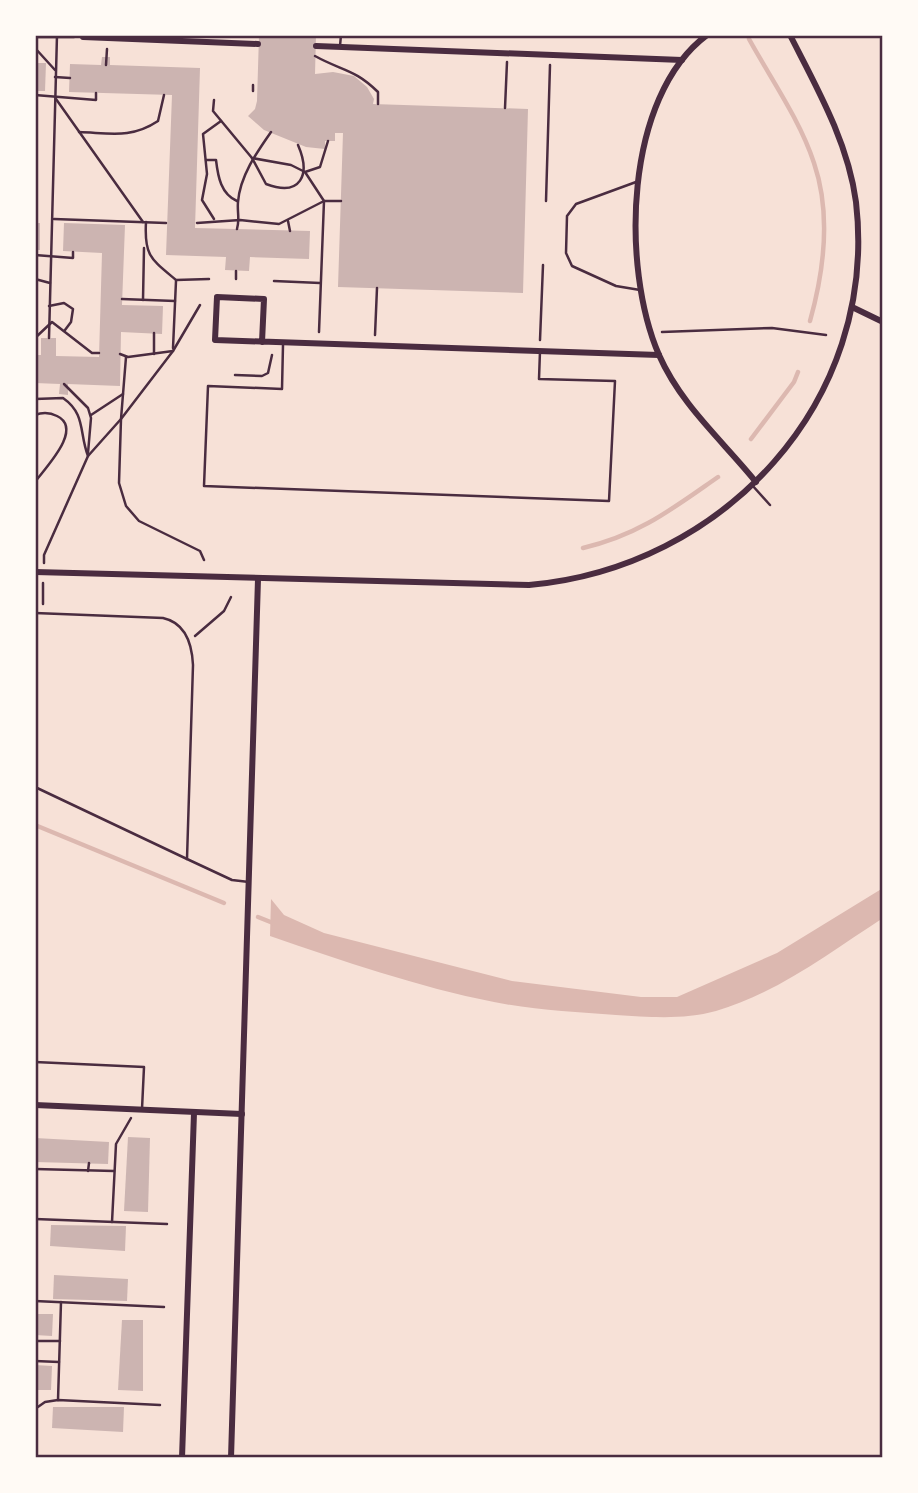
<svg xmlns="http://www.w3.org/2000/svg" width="918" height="1493" font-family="'Space Grotesk',sans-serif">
	<rect width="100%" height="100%" fill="#f7e1d7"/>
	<path fill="#dcb8b0" d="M883,888v30c-51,33 -107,76 -167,93 -32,9 -67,6 -100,4 -41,-3 -82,-5 -122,-13 -76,-15 -151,-41 -224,-66l1,-37 13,16 40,18 188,48 129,16h36l100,-44z"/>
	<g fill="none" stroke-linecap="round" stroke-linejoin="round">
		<g stroke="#dcb8b0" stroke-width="4.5">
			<path d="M749,39c22,40 51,81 65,124 17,50 10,108 -4,158"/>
			<polyline points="751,439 794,382 798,372"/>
			<path d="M583,548c56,-13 89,-39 135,-71"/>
			<polyline points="35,825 224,903"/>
			<polyline points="258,917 273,923"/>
		</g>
	</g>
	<g fill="#ccb4b1">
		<polygon points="259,35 316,35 315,74 333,72 354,76 367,87 374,99 373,104 528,109 523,293 338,287 343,133 335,133 335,141 325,141 325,149 306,147 264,130 248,116 255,109 257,101"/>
		<polygon points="102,57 110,57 110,65 200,68 195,228 310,231 309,259 250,257 249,271 225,270 226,257 166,255 172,95 69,92 70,64 101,65"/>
		<polygon points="35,63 46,63 45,91 35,91"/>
		<rect x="35" y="223" width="5" height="27"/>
		<polygon points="64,223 125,225 122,305 163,306 162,334 121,332 120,386 68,384 68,395 59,394 60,384 35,383 35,355 41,355 41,338 56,338 56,356 99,357 102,253 63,251"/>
		<polygon points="128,1137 150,1138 148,1212 124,1211"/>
		<polygon points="35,1138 109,1142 108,1164 35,1162"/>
		<polygon points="51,1225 126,1226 125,1251 50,1246"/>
		<polygon points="54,1275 128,1279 127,1301 53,1299"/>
		<polygon points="35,1314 53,1314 52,1336 35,1335"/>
		<polygon points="122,1320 143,1320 143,1391 118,1390"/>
		<polygon points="35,1365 52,1366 51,1390 35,1390"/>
		<polygon points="53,1407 124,1407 123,1432 52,1428"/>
	</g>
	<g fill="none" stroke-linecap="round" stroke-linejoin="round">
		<g stroke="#4a2c40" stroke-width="2.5">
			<polyline points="292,35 313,36"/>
			<polyline points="35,37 74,37"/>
			<polyline points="35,48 55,70"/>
			<path d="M315,56c27,15 40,13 63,36v12"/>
			<polyline points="106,65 107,49"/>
			<polyline points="55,77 70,78"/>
			<polyline points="253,91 253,85"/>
			<polyline points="35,95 96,100 96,93"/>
			<polyline points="56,99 143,222"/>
			<polyline points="214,100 213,111 252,158 291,165 305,172 324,201 319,332"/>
			<polyline points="505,108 507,62"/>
			<path d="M79,132c31,1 52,7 79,-11l6,-26"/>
			<path d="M252,158l14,26c35,13 45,-9 32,-39"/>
			<path d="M206,160h10c2,17 5,34 21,41"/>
			<polyline points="305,172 320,167 328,141"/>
			<polyline points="546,201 550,65"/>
			<polyline points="54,219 166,223"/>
			<polyline points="214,219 202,200 207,174 203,134 221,121"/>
			<polyline points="288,221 290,231"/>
			<path d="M146,222c-2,34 5,37 30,58l33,-1"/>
			<polyline points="197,223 240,220 279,224 324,201 341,201"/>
			<path d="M237,229c3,-10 0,-17 1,-27 2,-26 19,-50 33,-70"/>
			<polyline points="35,255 73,258 73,252"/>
			<polyline points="35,279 50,283"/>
			<polyline points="236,279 236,271"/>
			<polyline points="274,281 320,283"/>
			<polyline points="122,299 175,301"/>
			<polyline points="143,300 144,248"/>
			<polyline points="200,305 173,351 121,419 119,483 126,506 139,521 200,551 204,560"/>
			<polyline points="49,306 64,303 73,309 71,322 65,330"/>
			<polyline points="662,332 772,328 826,335"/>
			<polyline points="375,335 377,288"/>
			<polyline points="35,338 52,322 92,353 99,353"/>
			<polyline points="49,338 57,35"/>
			<polyline points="540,340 543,265"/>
			<polyline points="173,348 176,281"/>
			<polyline points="120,354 128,357 173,351"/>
			<polyline points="154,354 154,333"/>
			<polyline points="235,375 262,376 268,373 272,355"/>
			<polyline points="64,384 88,408 91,418 88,453"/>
			<path d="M35,399l28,-1c23,16 16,35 25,58"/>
			<polyline points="91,415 123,394"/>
			<polyline points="44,563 44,555 88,456 121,419 126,357"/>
			<polyline points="43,604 43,583"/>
			<polyline points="195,636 224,611 231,597"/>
			<polyline points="35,1169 114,1171"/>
			<polyline points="88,1171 89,1163"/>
			<polyline points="35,1219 167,1224"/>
			<polyline points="112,1222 116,1144 131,1118"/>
			<polyline points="35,1230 35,1219"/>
			<polyline points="35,1301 164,1307"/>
			<polyline points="35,1341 60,1341"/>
			<polyline points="35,1361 59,1362"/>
			<polyline points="58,1400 61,1302"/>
			<polyline points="35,1409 45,1402 58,1400 160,1405"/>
		</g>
		<g stroke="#4a2c40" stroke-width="2.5">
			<polyline points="340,46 341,35"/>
			<polyline points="636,182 576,204 567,216 566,253 572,266 616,286 640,290"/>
			<polyline points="283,345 282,389 208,386 204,486 609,501 615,381 539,379 540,351"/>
			<path d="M35,415c8,-3 14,-3 22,1 27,13 -12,52 -22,66"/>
			<polyline points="752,485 770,505"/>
			<path d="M35,613l128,5c23,5 29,26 30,47l-6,194 45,21 17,2"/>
			<polyline points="35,787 187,859"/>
			<polyline points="35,1062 144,1067 142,1109"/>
		</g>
		<g stroke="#4a2c40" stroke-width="6">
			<path d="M707,35c-83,62 -86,232 -48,320 22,50 63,85 97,127"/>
			<polyline points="83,37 258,44"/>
			<polyline points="316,46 682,60"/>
			<polyline points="852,307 883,322"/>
			<polyline points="262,342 264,299 217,297 215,340 659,355"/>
			<path d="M35,572l494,13c194,-17 350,-183 327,-383 -8,-60 -39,-114 -66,-167"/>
			<polyline points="35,1105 242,1114"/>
			<polyline points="182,1458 194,1113"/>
			<polyline points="231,1458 258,579"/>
		</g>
	</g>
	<rect width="918" height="1493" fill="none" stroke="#fffaf5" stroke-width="74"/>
	<rect x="37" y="37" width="844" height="1419" fill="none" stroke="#4a2c40" stroke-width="2.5"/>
</svg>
